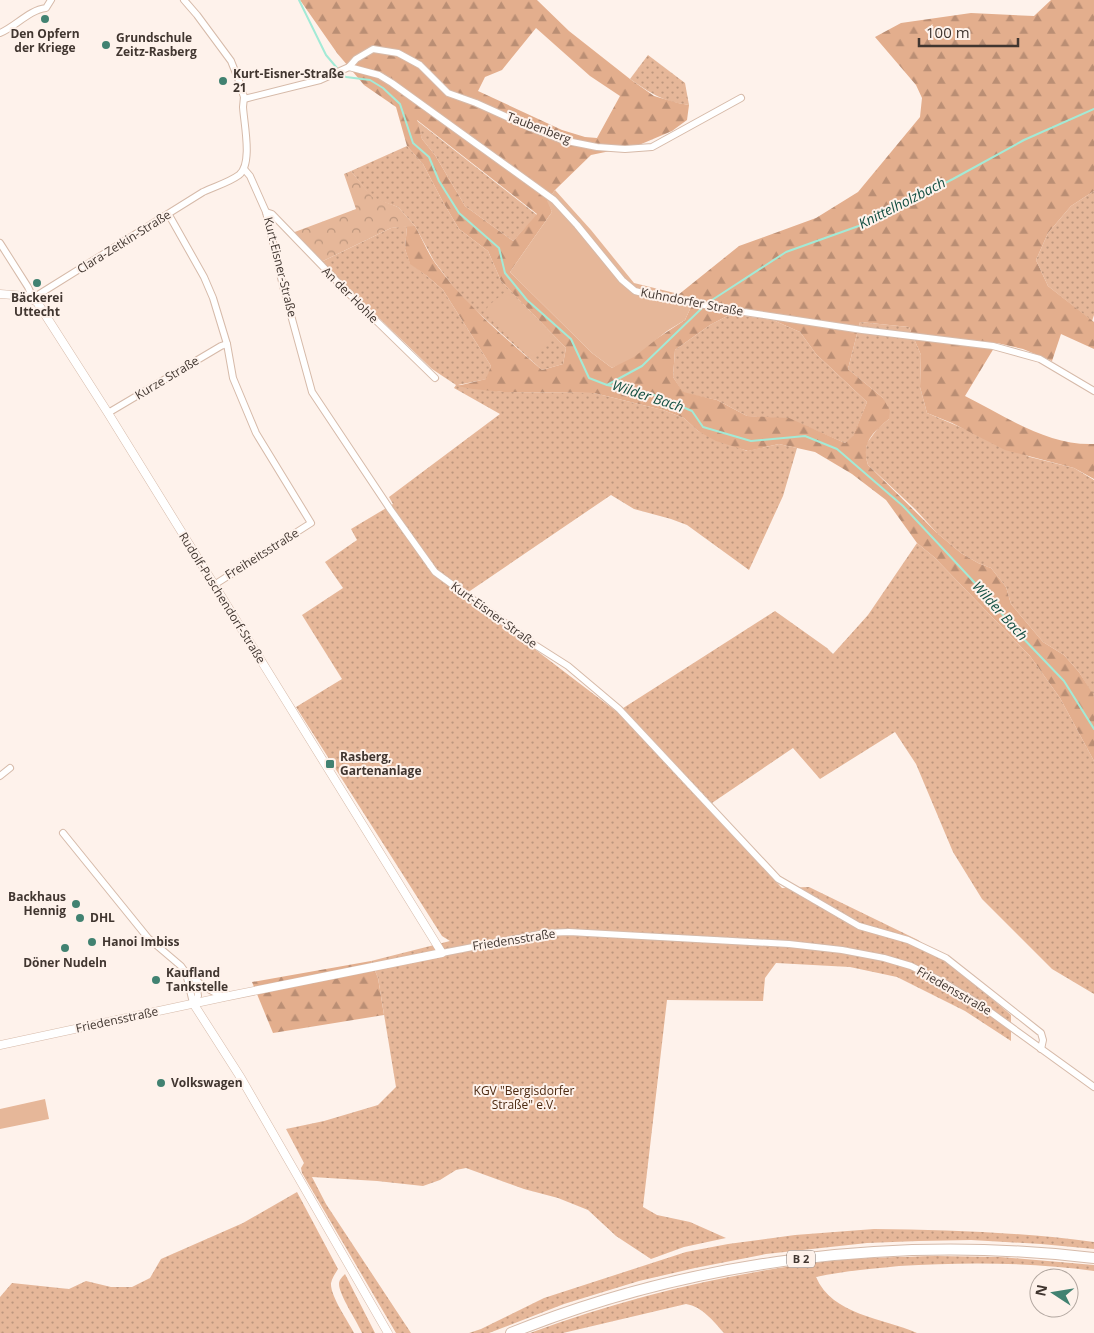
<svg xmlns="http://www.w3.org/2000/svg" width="1094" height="1333" font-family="'Open Sans',sans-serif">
	<defs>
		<pattern id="grass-dots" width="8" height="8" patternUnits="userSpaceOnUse" patternTransform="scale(1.25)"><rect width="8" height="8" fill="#e6b799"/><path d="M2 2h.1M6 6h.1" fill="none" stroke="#bc967d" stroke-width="1.8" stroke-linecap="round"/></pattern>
		<pattern id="forest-firs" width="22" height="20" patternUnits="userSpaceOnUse" patternTransform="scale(1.25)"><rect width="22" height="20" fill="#e3ae8d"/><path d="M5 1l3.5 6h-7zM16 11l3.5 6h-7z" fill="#ba8e74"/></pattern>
		<pattern id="park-crowns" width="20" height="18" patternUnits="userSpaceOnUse" patternTransform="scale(1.25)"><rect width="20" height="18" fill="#e6b799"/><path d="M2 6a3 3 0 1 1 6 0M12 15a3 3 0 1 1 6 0" fill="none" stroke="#bc967d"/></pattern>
	</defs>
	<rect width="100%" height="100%" fill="#fef2eb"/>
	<g fill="url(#grass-dots)">
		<path d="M648,55l37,28 4,22c-25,-3 -39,-12 -59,-26z"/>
		<polygon points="416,120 537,215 513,241 465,206 435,155 422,139"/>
		<polygon points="407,146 423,164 443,202 459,229 488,251 501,281 566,348 563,364 542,370 471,306 453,286 434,261 415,226 398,207 372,198 351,171"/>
		<polygon points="1094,191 1094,315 1092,321 1048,286 1036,260 1048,233 1071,206"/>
		<polygon points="407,226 405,249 410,263 427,276 443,290 491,366 487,379 458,385 503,392 594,393 663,410 684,418 698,431 747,451 779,444 797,448 783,496 749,570 687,525 671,519 634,509 611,495 461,597 528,644 617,712 775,611 827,648 833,654 868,615 917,543 934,557 1030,656 1060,698 1094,761 1094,994 1052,969 982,899 953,852 916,764 895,732 820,779 793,748 706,807 782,888 809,887 918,940 970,980 1011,1015 1011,1041 965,1011 897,977 850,967 776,963 765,978 763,1001 667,1000 643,1207 657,1215 690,1222 726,1238 684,1247 651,1259 616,1236 588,1210 558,1198 524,1189 466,1168 456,1170 440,1180 423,1186 377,1181 312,1177 326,1204 411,1333 396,1333 302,1173 301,1168 304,1163 286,1129 324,1121 378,1105 396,1087 378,978 371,961 450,941 442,936 296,707 342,679 302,615 343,588 325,562 357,540 351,529 393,504 389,497 500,414 454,388 456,385 432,369 321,262 391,228"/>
		<polygon points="731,314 773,320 800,332 816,354 867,402 853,437 845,443 789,419 747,416 717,400 683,393 673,377 675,350 710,325"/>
		<polygon points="860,322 909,327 921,355 920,387 927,413 1030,457 1074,468 1094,480 1094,697 1079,672 1064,655 1043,642 1011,604 1006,587 991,568 978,563 961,553 937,533 915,509 868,465 865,454 867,443 878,428 889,419 883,398 848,369"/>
		<path d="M297,1192l41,77c-3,5 -6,9 -7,14 -1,13 17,38 23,50h-354v-36l12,-14 57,6 17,-8 25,6h21l18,-9 11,-19 82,-36z"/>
		<path d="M874,1229c74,1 147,3 220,13v7l-53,-5 -70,-4 -52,1 -52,2 -101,11 -71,14 -56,13 -75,23 -75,29h-20l12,-4 63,-31 142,-46 42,-8 67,-9z"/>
		<path d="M936,1256l64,1 94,8v6c-64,-9 -130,-9 -195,-5 -28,3 -56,5 -83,11 16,38 67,41 101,56h-193c-11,-12 -21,-26 -38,-29l-123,29h-33c97,-36 197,-60 300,-72 35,-4 71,-4 106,-5z"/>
		<path d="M345,1274l30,59h-13c-5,-12 -23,-38 -23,-49 0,-4 3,-7 6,-10z"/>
	</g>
	<g fill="url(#forest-firs)" fill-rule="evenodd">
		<path d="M300,0h237l32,31 61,48 24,17 24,7 11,2 -2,15 -15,11 -33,14 -48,10 -36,35 -7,10 4,12 -42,60 82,81 20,15 73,-48 10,-22 -17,-3 61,-49 77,-28 42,-26 62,-75 2,-19 -6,-13 -41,-48 26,-14 70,-10 63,3 17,-16h43v191l-23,15 -23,27 -12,27 12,26 46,36v27l-33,-15 -9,27 -29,-12 -26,-6 -32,53c40,20 83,50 129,48v35l-20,-11 -69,-18 -53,-27 -25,-10 -7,-26 1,-32 -12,-28 -49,-5 -12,47 35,29 7,13 -1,8c-17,14 -28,24 -21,46l69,68 24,20 17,10 13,5 15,19 5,17 32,38 21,13 15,17 14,22 1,3v64l-34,-63 -30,-42 -96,-99 -17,-14 -31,-43 -34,-26 -37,-22 -36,-8 -31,7 -32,-10 -18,-10 -14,-13 -21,-8 -69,-17 -91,-1 -30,-3 -16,-3 29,-7 5,-13 -48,-76 -16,-14 -17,-12 -5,-15 2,-23h8c7,12 12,26 20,37 30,41 69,74 107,107l21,-6 3,-16 -65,-67 -13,-30 -29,-22 -16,-27 -20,-38 -16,-18 -11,-39 -32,-22 -27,-32zM536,28l54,48 30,20 -23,42 -12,-1 -23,-7 -84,-39 7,-14 17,-7zM417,120l120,94 -24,27 -48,-35 -30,-51 -13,-16zM731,314l42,6 27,12 16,22 51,48 -14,34 -8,7 -56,-25 -42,-2 -30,-16 -34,-8 -10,-15 2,-27 35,-25z"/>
		<polygon points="371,961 378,978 384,1015 273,1033 252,982"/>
	</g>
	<polygon fill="url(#park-crowns)" points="351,171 372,197 398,207 415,226 391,228 321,262 292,233 356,209 344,174"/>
	<g fill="#e6b799">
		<polygon points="555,190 591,230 634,283 695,298 685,320 667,331 634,357 612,368 592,353 510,272 552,212 547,201"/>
		<path d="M505,292l6,4 39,39c0,9 -11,19 -19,21l-6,-3 -31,-30 -8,-12 2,-5z"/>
		<polygon points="45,1099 49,1119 0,1129 0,1109"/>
	</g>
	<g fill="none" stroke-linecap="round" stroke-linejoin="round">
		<g stroke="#a3ead6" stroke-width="2">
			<polyline points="299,0 326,55 342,74 346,77 370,80 383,88 400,104 413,143 429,157 439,181 459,213 499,248 505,273 527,300 571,339 589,378 607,385 649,393 692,411 703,427 751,441 805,436 837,449 903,506 989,598 1018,633 1064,681 1094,729"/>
			<polyline points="712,300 786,252 867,223 953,179 1024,140 1094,109"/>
			<polyline points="607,385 642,366 702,308"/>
		</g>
		<g stroke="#d6baa9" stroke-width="8">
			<g id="minor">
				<path d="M0,33c15,-6 29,-23 46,-25l5,-8"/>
				<polyline points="349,67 356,59 373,49 398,53 420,65 448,93 476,103 529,127 562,140 597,147 625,149 652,147 741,98"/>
				<polyline points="244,99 320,80 349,67 379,75 392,83 554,200 577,225 622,280 635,291 654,296 744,312 862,330 993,346 1040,359 1094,391"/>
				<polyline points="244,169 250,176 266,212 283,286 312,392 390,509 435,572 535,645 568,666 619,709 778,879 859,926 908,940 946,958 1041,1033 1043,1040 1041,1049"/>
				<polyline points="266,212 272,214 358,303 435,378"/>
				<polyline points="169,215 204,277 213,298 227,344 233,378 256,433 311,523 214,585"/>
				<path d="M0,243l28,44 5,11 170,-106c12,-6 25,-9 36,-17 14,-11 5,-51 4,-68l1,-10 -5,-16 -8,-20 -34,-46 -13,-15"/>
				<polyline points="108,413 221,346 227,344"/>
				<polyline points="0,776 10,768"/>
				<polyline points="63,833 148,938 181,966 186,973 193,1003"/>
				<polyline points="442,953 545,933 569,932 789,944 842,950 884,958 911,966 943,982 982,1006 1094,1087"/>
				<path d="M186,973c7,2 10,8 16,12 7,5 14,8 22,12"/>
				<polyline points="193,1003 198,996 196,982"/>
			</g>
		</g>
		<g stroke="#d6baa9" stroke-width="9">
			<g id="tertiary">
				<polyline points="0,294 26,296 37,302 108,413 442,953 224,997 0,1045"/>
				<polyline points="193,1003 241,1078 388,1333"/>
			</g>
		</g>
		<g stroke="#d6baa9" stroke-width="12">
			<path id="primary" d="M511,1333c184,-74 387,-98 583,-75"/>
		</g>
		<use href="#minor" stroke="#fff" stroke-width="6"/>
		<use href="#tertiary" stroke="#fff" stroke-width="8"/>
		<use href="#primary" stroke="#fff" stroke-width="10"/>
	</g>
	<g fill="#418271" stroke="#fef2eb" stroke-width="2">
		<circle cx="45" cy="19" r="5"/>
		<circle cx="106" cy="45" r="5"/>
		<circle cx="223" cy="81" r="5"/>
		<circle cx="37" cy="283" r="5"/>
		<rect x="325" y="759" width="10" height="10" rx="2.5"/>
		<circle cx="76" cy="904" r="5"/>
		<circle cx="80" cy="918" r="5"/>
		<circle cx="92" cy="942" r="5"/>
		<circle cx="65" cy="948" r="5"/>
		<circle cx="156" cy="980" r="5"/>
		<circle cx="161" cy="1083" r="5"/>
	</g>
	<g text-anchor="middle" stroke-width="4" stroke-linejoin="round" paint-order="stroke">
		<rect fill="#fef2eb" stroke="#7a6e68" stroke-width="1" x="787" y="1250.5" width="28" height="17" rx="4"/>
		<g font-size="11" font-weight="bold" fill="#413630">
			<text x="801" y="1263">B 2</text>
		</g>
		<g font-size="12" font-weight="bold" fill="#413630" stroke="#fef2eb" text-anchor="start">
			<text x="45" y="38" text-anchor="middle">Den Opfern<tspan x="45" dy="14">der Kriege</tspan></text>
			<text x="116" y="42">Grundschule<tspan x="116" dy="14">Zeitz-Rasberg</tspan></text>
			<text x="233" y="78">Kurt-Eisner-Straße<tspan x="233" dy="14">21</tspan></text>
			<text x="37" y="302" text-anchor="middle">Bäckerei<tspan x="37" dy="14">Uttecht</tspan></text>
			<text x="340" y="761">Rasberg,<tspan x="340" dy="14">Gartenanlage</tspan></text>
			<text x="66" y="901" text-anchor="end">Backhaus<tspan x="66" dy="14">Hennig</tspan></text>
			<text x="90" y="922">DHL</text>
			<text x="102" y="946">Hanoi Imbiss</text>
			<text x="65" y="967" text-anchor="middle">Döner Nudeln</text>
			<text x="166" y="977">Kaufland<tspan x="166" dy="14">Tankstelle</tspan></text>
			<text x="171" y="1087">Volkswagen</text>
		</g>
		<g font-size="12" fill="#413630" stroke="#fef2eb">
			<text transform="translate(539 128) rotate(21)" y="4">Taubenberg</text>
			<text transform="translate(124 242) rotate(-32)" y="4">Clara-Zetkin-Straße</text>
			<text transform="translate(280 267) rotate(76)" y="4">Kurt-Eisner-Straße</text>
			<text transform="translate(350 295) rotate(45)" y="4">An der Hohle</text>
			<text transform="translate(692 302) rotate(11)" y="4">Kuhndorfer Straße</text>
			<text transform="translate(167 378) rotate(-31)" y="4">Kurze Straße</text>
			<text transform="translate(262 554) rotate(-32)" y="4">Freiheitsstraße</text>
			<text transform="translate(222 598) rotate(58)" y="4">Rudolf-Puschendorf-Straße</text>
			<text transform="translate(494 615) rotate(36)" y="4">Kurt-Eisner-Straße</text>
			<text transform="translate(514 940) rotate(-9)" y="4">Friedensstraße</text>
			<text transform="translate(954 991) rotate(30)" y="4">Friedensstraße</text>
			<text transform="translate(117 1020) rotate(-12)" y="4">Friedensstraße</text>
		</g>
		<g font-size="12" fill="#4c2910" stroke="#fef2eb">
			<text x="524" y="1095">KGV "Bergisdorfer<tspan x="524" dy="14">Straße" e.V.</tspan></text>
		</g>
		<g font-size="14" font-style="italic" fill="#134f42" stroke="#fef2eb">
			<text transform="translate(902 203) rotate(-27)" y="5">Knittelholzbach</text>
			<text transform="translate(648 396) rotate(18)" y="5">Wilder Bach</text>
			<text transform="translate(1000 611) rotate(48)" y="5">Wilder Bach</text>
		</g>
	</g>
	<g transform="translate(1054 1293) rotate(282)"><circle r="24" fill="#fef2eb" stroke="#b2a7a0"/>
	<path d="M0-4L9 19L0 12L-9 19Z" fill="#418271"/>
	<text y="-8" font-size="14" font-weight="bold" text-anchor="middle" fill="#413630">N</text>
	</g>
	<path d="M919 38v8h99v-8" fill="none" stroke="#413630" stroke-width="2.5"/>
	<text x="926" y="38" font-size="15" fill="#413630" stroke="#fef2eb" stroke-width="4" paint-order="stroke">100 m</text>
</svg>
